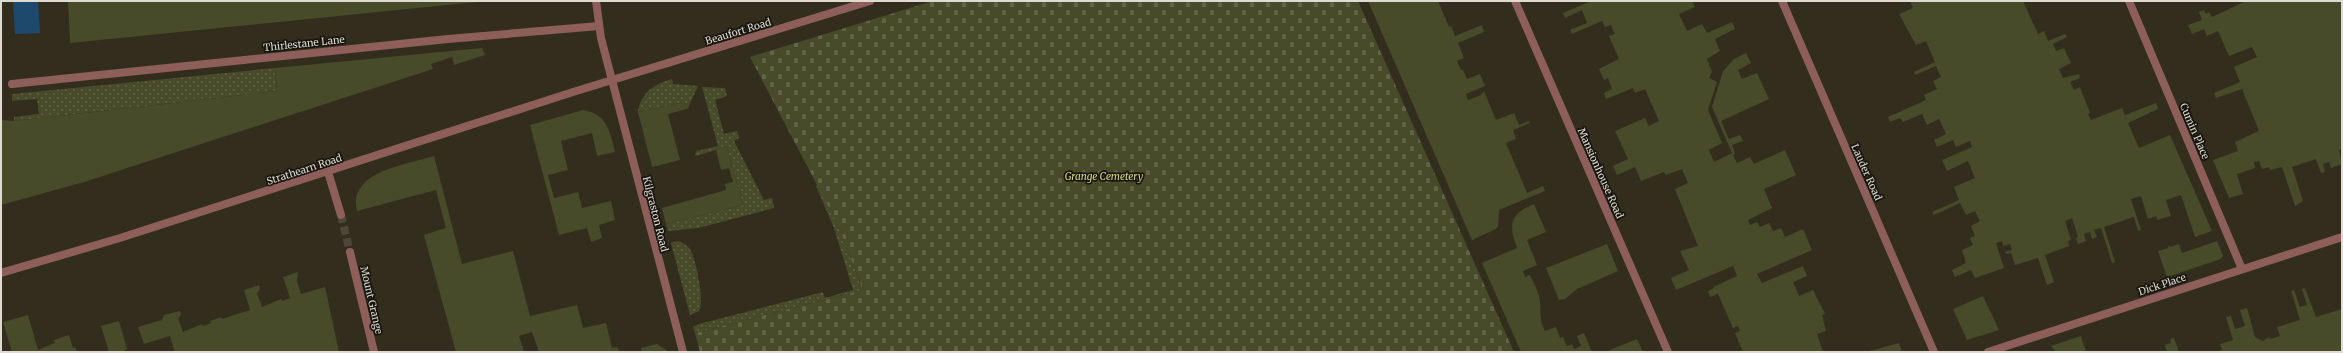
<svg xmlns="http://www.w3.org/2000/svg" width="2343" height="353" font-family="Merriweather,serif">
	<defs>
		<pattern id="grass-dots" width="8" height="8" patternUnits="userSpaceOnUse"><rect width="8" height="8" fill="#474b29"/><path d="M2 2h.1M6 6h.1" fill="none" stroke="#616447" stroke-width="1.8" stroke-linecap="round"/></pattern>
		<pattern id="cemetery-stones" width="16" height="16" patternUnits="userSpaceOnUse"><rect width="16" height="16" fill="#474b29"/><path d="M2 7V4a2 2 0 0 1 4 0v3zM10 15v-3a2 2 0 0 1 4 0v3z" fill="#616447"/></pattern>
	</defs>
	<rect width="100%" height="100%" fill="#332d1e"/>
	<g fill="url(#grass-dots)">
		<polygon points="275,68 277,91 14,121 14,117 39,114 37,99 12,101 12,94"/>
		<path d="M672,79l1,5 25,2 -10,22 -2,1 -2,-7 -46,10c3,-19 16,-28 34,-33z"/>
		<polygon points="702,87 725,88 727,96 715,100 724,134 737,131 739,138 734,141 764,200 772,198 774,208 698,228 668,231 666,224 743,205 727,147 695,156 696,151 718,146"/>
		<polygon points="816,186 818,186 838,225 863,290 695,333 693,327 699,324 823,292 825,298 853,290 834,228"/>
		<path d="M678,241c6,2 10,5 13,10 5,11 14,50 8,60l-9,4 -19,-72z"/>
	</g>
	<polygon fill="url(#cemetery-stones)" points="933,1 1358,1 1514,352 700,352 695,333 863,290 838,225 750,57"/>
	<g fill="#474b29">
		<polygon points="68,1 487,1 70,43"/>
		<polygon points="1368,1 1438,1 1449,27 1451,26 1455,36 1482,25 1484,32 1458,43 1464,58 1457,61 1461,70 1463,70 1467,79 1480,74 1485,86 1466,94 1468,100 1481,95 1484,91 1496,120 1514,113 1519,125 1529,121 1530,123 1513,130 1516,139 1506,143 1527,193 1543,186 1545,191 1499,210 1498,226 1496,229 1472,240"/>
		<polygon points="1591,1 1692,1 1695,7 1679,14 1687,31 1702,24 1707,33 1732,22 1735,29 1715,39 1720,51 1707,59 1712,72 1709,78 1717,82 1708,110 1722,143 1709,150 1714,162 1732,153 1712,107 1723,71 1734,59 1746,53 1751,63 1738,70 1742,79 1757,73 1769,99 1721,121 1729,139 1740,135 1743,141 1732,145 1735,154 1733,155 1737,163 1750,157 1754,164 1785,150 1796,175 1764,189 1772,208 1748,220 1750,225 1757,222 1760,227 1769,223 1773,231 1781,228 1785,237 1803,229 1812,250 1757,274 1762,283 1803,266 1807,276 1793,282 1799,296 1813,290 1825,314 1822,315 1826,331 1817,334 1823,352 1743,352 1735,333 1740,331 1738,326 1733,328 1718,294 1710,297 1708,291 1714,288 1713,287 1737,276 1733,266 1676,290 1671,278 1689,270 1680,251 1698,246 1675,189 1688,183 1682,169 1666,175 1664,172 1641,181 1635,167 1617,175 1613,166 1628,159 1615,131 1645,118 1649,126 1659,121 1645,89 1635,93 1633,88 1606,99 1604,93 1612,89 1608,78 1604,80 1599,69 1619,59 1609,36 1615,34 1611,25 1605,27 1602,21 1572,34 1570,30 1587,23 1582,10 1565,18 1563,13"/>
		<polygon points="1910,1 2023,1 2038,34 2044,31 2048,41 2065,34 2067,37 2053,44 2056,51 2064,48 2071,63 2059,69 2063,78 2079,74 2080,78 2070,82 2074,90 2080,87 2090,113 2088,114 2091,120 2122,108 2125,115 2156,103 2158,109 2128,123 2139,148 2170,135 2212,231 2195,237 2181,195 2166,200 2171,216 2157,220 2156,216 2148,219 2141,196 2131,199 2141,230 2138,231 2134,217 2104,227 2115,262 2112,263 2101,228 2094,230 2097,237 2092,239 2090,232 2084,234 2086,241 2078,244 2076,238 2078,237 2072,218 2065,221 2071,240 2068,241 2069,246 2045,255 2054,282 2047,285 2038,258 2015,265 2011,253 2006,254 2005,252 2012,250 2010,244 2003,246 2002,241 1996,243 2004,268 1975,278 1971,270 1955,277 1952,270 1966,263 1962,250 1973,245 1970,238 1975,236 1971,226 1980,221 1975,211 1966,215 1960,203 1934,215 1932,212 1959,200 1954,187 1975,178 1968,161 1947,171 1942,160 1972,147 1970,141 1956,147 1953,140 1937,147 1934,140 1946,134 1939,119 1927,125 1922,114 1903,122 1900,118 1890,122 1888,117 1926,100 1924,95 1937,89 1933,81 1941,77 1936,66 1915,75 1914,72 1935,62 1926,41 1916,45 1899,14 1913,8"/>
		<polygon points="2246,1 2342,1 2342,149 2339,150 2342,164 2331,168 2329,162 2323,164 2325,172 2321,173 2316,159 2292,167 2303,201 2295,206 2282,167 2270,170 2269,167 2262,169 2259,161 2254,162 2255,168 2237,174 2243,194 2229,198 2213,160 2238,151 2235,142 2259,131 2242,89 2216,98 2214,93 2240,82 2234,67 2257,57 2252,47 2229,56 2218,31 2207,36 2204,29 2192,34 2188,25 2202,20 2199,12 2204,10 2206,14 2209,12 2212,17"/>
		<polygon points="482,48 485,55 454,65 452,57 431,64 433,69 84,182 1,205 1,120 14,121 277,91 275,68"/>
		<polygon points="684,102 686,109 668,114 680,160 652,167 638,112"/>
		<path d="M583,110c24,4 27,21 32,42l-18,4 -5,-23 -31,8 7,29 -20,5 6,23 24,-6 4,16 29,-7 4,19 -16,5 3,13 -11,4 -4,-14 -28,7 -29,-110z"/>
		<polygon points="727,147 743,205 666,224 662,208 726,190 725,184 733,182 729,168 721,170 716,150"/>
		<path d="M434,156l28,108 51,-13 17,65 47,-11 6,23 23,-5 6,25 5,-1 2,4 -80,1 -7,-20 -13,4 5,16h-68l-32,-117 22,-7 -10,-38 -79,21c-9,-40 49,-46 77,-55z"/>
		<path d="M1534,204l12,28 -19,8 10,25 -14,6 2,6 5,-2c3,7 7,14 9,21 3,12 -1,23 6,35l11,-4 4,11 3,-1 4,9 5,-2 2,5 7,-3 -4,-10 7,-3 8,19h-71l-39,-89 35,-15c-9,-24 -7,-34 17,-44z"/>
		<polygon points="2217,241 2223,256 2221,259 2167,277 2158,251 2168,248 2169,245 2170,247 2179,244 2182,253"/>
		<polygon points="1607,244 1618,271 1577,289 1565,299 1559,300 1546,268"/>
		<polygon points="298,272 297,281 301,294 325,287 339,352 178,352 174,350 170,336 144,344 138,327 162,320 164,315 180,311 181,315 178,318 183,332 202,324 203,326 211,323 210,321 221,317 222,319 250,310 244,290 259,285 260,289 257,293 262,307 281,299 282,301 290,298 283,277"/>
		<polygon points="2305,288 2316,317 2342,309 2342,352 2215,352 2222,350 2220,344 2233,340 2226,317 2231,316 2235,329 2245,326 2240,310 2247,308 2255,337 2263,341 2269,337 2270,339 2280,336 2277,327 2300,320 2291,291 2294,290 2300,307 2307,305 2302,289"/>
		<polygon points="1983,296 1999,330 1967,340 1953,309"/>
		<polygon points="28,315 38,350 55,343 54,340 69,335 73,348 75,347 77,352 12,352 3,322"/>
		<polygon points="119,321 127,349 122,352 109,352 101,326"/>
		<polygon points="2081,336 2086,352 2056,352 2051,346"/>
		<polygon points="2174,338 2179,352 2167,352 2165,345 2171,343 2170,339"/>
		<polygon points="1637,339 1643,352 1605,352"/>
		<polygon points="1899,343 1902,352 1866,352"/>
		<polygon points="657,344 669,352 642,352 641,348"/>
	</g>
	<polygon fill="#1e496f" points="13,1 38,1 40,33 15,34"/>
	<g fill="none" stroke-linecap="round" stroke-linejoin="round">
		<polyline stroke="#4d4739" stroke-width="8" stroke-dasharray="8 4" stroke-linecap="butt" points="341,215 350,252"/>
		<g stroke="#8d5e5a" stroke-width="8">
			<polyline points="1515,1 1668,352"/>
			<polyline points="1782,1 1934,352"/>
			<polyline points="2129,1 2242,269"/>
			<polyline points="12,84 448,39 599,26"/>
			<polyline points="328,172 341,215"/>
			<polyline points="350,252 374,352"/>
			<polyline points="1988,352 2342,237"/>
		</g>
		<g stroke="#8d5e5a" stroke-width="8">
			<polyline points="596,1 601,38 683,352"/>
			<polyline points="1,273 120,238 573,92 870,1"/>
		</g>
	</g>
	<g text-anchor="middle" stroke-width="3.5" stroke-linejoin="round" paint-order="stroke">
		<g font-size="10" fill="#dfdbd2" stroke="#18160f">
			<text transform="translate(738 31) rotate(-17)" y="4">Beaufort Road</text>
			<text transform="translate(304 43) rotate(-6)" y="4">Thirlestane Lane</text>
			<text transform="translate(2195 131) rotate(67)" y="4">Cumin Place</text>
			<text transform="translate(304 169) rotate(-18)" y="4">Strathearn Road</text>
			<text transform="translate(1867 172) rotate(66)" y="4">Lauder Road</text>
			<text transform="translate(1601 173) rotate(66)" y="4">Mansionhouse Road</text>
			<text transform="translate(656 214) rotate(76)" y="4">Kilgraston Road</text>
			<text transform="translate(2162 284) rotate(-18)" y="4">Dick Place</text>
			<text transform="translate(372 300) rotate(77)" y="4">Mount Grange</text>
		</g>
		<g font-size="10" font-style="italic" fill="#d2dd86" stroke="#18160f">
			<text x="1104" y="180">Grange Cemetery</text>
		</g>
	</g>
	<rect width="2343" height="353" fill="none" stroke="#dfdbd2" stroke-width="4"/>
</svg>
